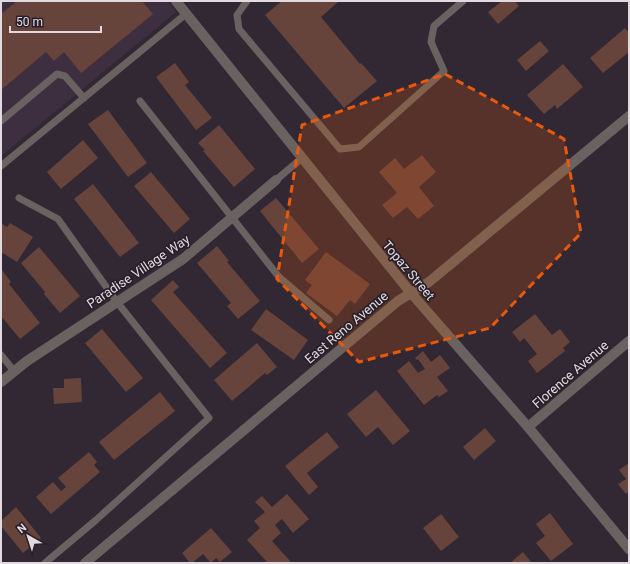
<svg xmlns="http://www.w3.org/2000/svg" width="630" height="564" font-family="Roboto,sans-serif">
	<rect width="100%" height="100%" fill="#322833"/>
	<polygon fill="#3d2f3f" points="1,1 167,1 176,12 1,156"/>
	<g fill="#66433b">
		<polygon points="17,1 142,1 153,14 81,73 64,52 54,61 46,52 1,90 1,14"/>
		<polygon points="282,1 339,1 321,17 360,64 361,63 377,81 344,108 265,15"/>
		<polygon points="502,1 515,1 519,6 498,24 488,12"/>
		<polygon points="625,28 629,33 629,52 603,73 590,58"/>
		<polygon points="540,41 549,51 526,71 517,60"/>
		<polygon points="175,63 189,82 185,85 212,118 196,130 156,77"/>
		<polygon points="563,64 583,87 557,109 555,105 544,114 527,95"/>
		<polygon points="108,110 147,163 128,177 88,124"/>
		<polygon points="219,125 255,169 234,187 203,151 205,150 198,143"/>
		<polygon points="83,140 98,158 61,189 47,172"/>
		<polygon points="422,155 436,172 419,187 434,206 418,219 407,207 393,218 382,205 397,193 379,172 395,158 404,169"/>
		<polygon points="151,172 190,219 174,233 134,186"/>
		<polygon points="93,184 139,243 120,257 74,199"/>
		<polygon points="276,198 319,249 302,263 260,211"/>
		<polygon points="1,223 7,227 10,223 33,237 17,262 1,252"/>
		<polygon points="217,246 229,261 227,262 260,301 238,319 227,306 231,303 197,263"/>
		<polygon points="39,247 80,296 60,313 44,294 45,292 21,263"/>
		<polygon points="326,252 370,284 355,304 350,300 337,316 306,293 312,285 305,280"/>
		<polygon points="2,270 11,282 9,284 40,323 20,339 1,316"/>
		<polygon points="173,280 179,287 173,292 227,353 210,368 151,300"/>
		<polygon points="266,309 308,340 294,360 251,330"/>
		<polygon points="535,314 552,335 560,329 570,342 563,348 565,351 537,373 528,361 537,354 524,338 520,342 512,332"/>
		<polygon points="102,329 143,378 126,392 85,343"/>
		<polygon points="257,343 277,367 267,375 265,373 232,401 214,380"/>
		<polygon points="423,351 431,362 440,355 450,368 437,377 448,391 439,397 437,395 424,405 397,371 409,361 418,373 425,369 418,359 417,360 415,358"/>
		<polygon points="81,378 82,402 54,404 53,388 64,388 64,379"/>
		<polygon points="376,390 410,431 393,445 378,427 366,437 347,414"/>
		<polygon points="160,392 175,411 114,460 99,442"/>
		<polygon points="485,428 496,441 474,460 463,447"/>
		<polygon points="327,432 339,447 307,473 318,487 309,495 285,466"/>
		<polygon points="89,452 97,462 94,465 100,472 51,514 36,497 53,482 61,491 66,487 58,478"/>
		<polygon points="629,463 629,491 626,494 618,484 626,479 619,470"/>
		<polygon points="287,494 309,519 293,533 282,519 275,525 281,533 272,541 291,562 268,563 247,540 260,528 254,521 265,512 255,502 262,496 272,507"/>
		<polygon points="16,507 41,538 23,553 1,526 1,521"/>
		<polygon points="550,513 573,544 551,561 536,543 545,536 536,524"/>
		<polygon points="441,514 459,537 441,551 423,528"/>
		<polygon points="211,528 232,552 220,562 216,558 211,563 203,554 192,563 190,563 182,553"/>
		<polygon points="523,552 532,563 510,563"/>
	</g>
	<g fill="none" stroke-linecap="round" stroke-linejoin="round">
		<g stroke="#696260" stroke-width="7">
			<polyline points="247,1 237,15 239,29 340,149 359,147 444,71 431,42 434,26 463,1"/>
			<polyline points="140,101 279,277 329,320"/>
			<polyline points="1,121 57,74 65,76 84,98"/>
			<polyline points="1,166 187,13"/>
			<polyline points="276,180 302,158"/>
			<polyline points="19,198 58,219 117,302 209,418 96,520 45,563"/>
			<polyline points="1,355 14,371"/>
		</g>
		<g stroke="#696260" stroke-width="10">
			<polyline points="176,1 411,293 528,427 629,549"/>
			<polyline points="1,382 27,361 183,259 276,180"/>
			<polyline points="528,427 629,341"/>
			<polyline points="85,563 398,301 429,282 629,116"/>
		</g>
	</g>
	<path fill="#e8590c" fill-opacity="0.2" stroke="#e8590c" stroke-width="3" stroke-dasharray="8 5" stroke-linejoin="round" d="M445,74l119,65 17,94 -91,95 -131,34 -82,-83 25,-154z"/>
	<g text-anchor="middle" stroke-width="3.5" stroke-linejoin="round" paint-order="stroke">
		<g font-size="13" fill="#e1dae1" stroke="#281f29">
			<text transform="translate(409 270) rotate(50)" y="5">Topaz Street</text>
			<text transform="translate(138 271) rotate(-34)" y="5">Paradise Village Way</text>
			<text transform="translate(346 327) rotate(-40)" y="5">East Reno Avenue</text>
			<text transform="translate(570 374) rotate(-41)" y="5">Florence Avenue</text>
		</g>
	</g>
	<rect width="630" height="564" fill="none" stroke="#e1dae1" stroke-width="4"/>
	<g transform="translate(28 536) rotate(321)" stroke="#281f29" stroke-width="3" paint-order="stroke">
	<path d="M0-3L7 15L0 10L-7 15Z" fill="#e1dae1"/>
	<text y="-6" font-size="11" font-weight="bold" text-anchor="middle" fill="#e1dae1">N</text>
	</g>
	<path d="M10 26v6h91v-6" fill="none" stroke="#e1dae1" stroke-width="2"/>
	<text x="16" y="26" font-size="12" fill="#e1dae1" stroke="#281f29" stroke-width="3" paint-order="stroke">50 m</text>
</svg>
